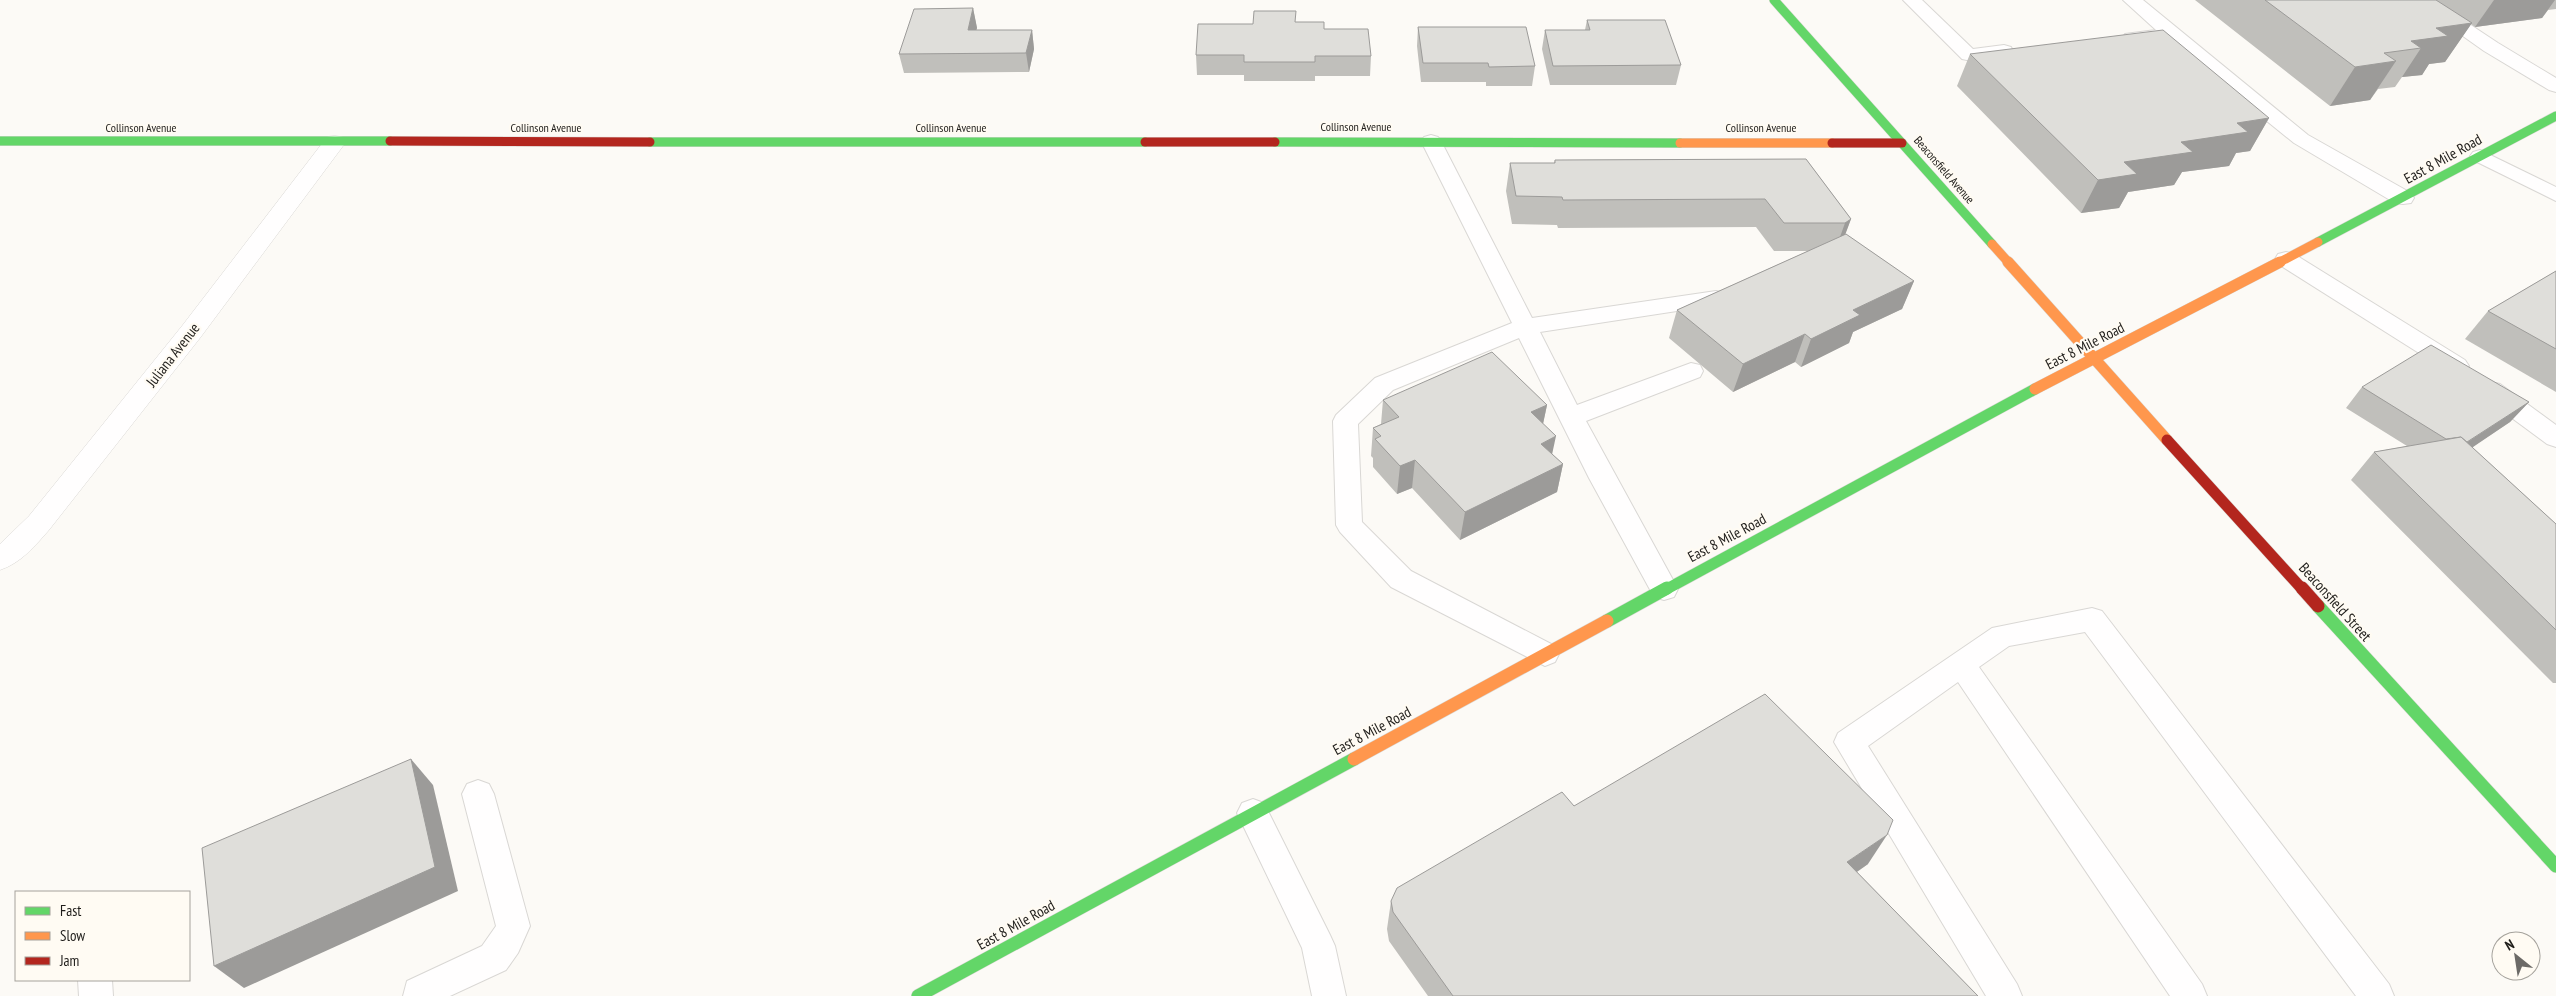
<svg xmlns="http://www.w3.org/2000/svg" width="2556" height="996" font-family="'PT Sans Narrow',sans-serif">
	<rect width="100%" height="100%" fill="#fcfaf6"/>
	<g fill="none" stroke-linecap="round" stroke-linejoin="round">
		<g stroke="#d9d7d4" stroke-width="2">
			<g id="lane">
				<path d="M1903,0h19l51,49 31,-4 7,2 2,4 -2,4c-15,4 -34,8 -49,4z"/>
				<polygon points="2123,0 2143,0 2308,135 2411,193 2414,198 2411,203 2403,204 2395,203 2294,143 2167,40 2132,44 2125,42 2123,38 2125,34 2156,30"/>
				<polygon points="2412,0 2433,0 2498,43 2556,78 2556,92 2549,90 2484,51"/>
				<polygon points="1431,135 1438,137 1441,141 1532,318 1716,291 1724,293 1727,298 1724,303 1716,305 1540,332 1577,405 1691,363 1700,365 1703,371 1700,377 1586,421 1678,589 1674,597 1664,600 1654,597 1589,478 1519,338 1393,390 1358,424 1362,522 1411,571 1555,646 1559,654 1555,662 1545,666 1391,587 1340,532 1336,525 1333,421 1336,415 1375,378 1512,323 1421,141 1424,137"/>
				<polygon points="2480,150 2556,187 2556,201 2473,160 2470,156 2473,152"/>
				<polygon points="2286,252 2294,254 2465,360 2469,366 2465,372 2457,374 2449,372 2278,264 2275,259 2278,254"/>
				<polygon points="2491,382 2500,384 2556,425 2556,447 2547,444 2482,396 2479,390 2482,384"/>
				<polygon points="2092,608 2102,611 2389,984 2394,996 2356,996 2085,632 2009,646 1979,667 2202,984 2207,996 2170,996 1958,682 1868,746 2017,984 2022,996 1986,996 1834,742 1838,733 1992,628"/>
				<polygon points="478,780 489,784 494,794 530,926 518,953 506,970 450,996 403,996 407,981 482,946 496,926 462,794 467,784"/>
				<polygon points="1253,799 1264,803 1330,935 1335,946 1346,996 1312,996 1302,948 1237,813 1242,803"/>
				<polygon points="78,980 112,980 113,996 79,996"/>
			</g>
		</g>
		<g stroke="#d9d7d4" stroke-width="1">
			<path id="street" d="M335,136l8,1 3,5 -146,196 -151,192c-14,16 -28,33 -49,40v-26l29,-28 153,-190 145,-189z"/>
		</g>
		<g stroke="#d9d7d4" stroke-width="10">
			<g id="fast-far2">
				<polyline points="1774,0 1992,244"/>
				<polyline points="0,141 390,141"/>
				<polyline points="650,142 1145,142"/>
				<polyline points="1275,142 1680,143"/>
				<polyline points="2318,242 2556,116"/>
			</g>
		</g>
		<g stroke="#d9d7d4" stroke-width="12">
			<polyline id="fast-far1" points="1665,590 2035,389"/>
		</g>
		<g stroke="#d9d7d4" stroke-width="14">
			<g id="fast">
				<polyline points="2318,606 2556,866"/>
				<polyline points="1607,621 1667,588"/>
				<polyline points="918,996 1354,759"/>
			</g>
		</g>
		<g stroke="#d9d7d4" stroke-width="10">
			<g id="slow-far2">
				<polyline points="1680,143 1832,143"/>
				<polyline points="1992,244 2009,263"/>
				<polyline points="2278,263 2318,242"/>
			</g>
		</g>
		<g stroke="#d9d7d4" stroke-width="12">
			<g id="slow-far1">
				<polyline points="2008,262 2167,440"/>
				<polyline points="2035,389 2280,262"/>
			</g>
		</g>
		<g stroke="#d9d7d4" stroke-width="14">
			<polyline id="slow" points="1354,759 1607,621"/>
		</g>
		<g stroke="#d9d7d4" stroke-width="10">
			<g id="jam-far2">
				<polyline points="390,141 650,142"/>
				<polyline points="1145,142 1275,142"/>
				<polyline points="1832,143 1902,143"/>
			</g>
		</g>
		<g stroke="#d9d7d4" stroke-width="12">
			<polyline id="jam-far1" points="2167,440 2303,590"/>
		</g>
		<g stroke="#d9d7d4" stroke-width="14">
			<polyline id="jam" points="2302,588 2318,606"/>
		</g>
		<use href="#lane" fill="#fffefe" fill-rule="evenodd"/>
		<use href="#street" fill="#fffefe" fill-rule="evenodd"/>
		<use href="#fast-far2" stroke="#63d668" stroke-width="9"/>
		<use href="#fast-far1" stroke="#63d668" stroke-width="11"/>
		<use href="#fast" stroke="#63d668" stroke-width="13"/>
		<use href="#slow-far2" stroke="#ff974d" stroke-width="9"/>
		<use href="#slow-far1" stroke="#ff974d" stroke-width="11"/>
		<use href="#slow" stroke="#ff974d" stroke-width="13"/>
		<use href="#jam-far2" stroke="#b3261e" stroke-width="9"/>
		<use href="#jam-far1" stroke="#b3261e" stroke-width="11"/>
		<use href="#jam" stroke="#b3261e" stroke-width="13"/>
	</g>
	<g fill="#c0bfbb">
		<polygon points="2195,0 2556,0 2556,9 2548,10 2542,18 2475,27 2471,24 2445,62 2429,64 2422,75 2402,77 2395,87 2378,89 2370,100 2330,106"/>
		<polygon points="973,8 977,28 976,30 1032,30 1034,49 1029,72 904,73 899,54"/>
		<polygon points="1587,20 1681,65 1676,85 1550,85 1542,49 1545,30 1585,30"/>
		<polygon points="1296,22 1324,29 1371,56 1370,76 1315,76 1315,81 1244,81 1244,75 1197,75 1196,55 1253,24"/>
		<polygon points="1418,27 1535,66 1532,86 1486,86 1486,82 1421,82 1417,46"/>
		<polygon points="1970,54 2269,118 2250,151 2236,153 2229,166 2182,172 2174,185 2128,192 2119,208 2081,213 1957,86"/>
		<polygon points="1806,159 1851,219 1845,234 1914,281 1902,309 1853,332 1849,343 1801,367 1795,362 1733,392 1669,338 1677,310 1808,251 1774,251 1756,227 1558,228 1557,225 1512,224 1506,191 1510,163 1554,163 1555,160"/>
		<polygon points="2556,271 2556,392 2465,339 2488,311"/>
		<polygon points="2362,387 2529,402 2510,422 2472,447 2556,524 2556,683 2553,683 2351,480 2374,452 2407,446 2346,408"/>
		<polygon points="1383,400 1547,405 1543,424 1552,454 1563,464 1557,492 1460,540 1412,488 1397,494 1373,467 1373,458 1371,456 1373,428 1381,424"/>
		<polygon points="1574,806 1868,864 1857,872 1978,996 1428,996 1389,941 1387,929 1391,901"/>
	</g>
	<g fill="#9c9b99">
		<polygon points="2494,0 2555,0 2542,18 2475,27"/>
		<polygon points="973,8 977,28 971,49 968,30"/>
		<polygon points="2472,23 2445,62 2429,64 2422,75 2402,77 2421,48 2411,41 2436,28"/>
		<polygon points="1032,30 1034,49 1029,72 1026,53"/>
		<polygon points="2396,61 2370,100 2330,106 2355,67"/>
		<polygon points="2269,118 2250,151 2236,153 2229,166 2182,172 2174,185 2128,192 2119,208 2081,213 2098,180 2124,162 2237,123"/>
		<polygon points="1851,219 1841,246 1835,251 1845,223"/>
		<polygon points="1914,281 1902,309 1853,332 1849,343 1801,367 1811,339 1853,310"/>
		<polygon points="1805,334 1795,362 1733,392 1743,364"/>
		<polygon points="2529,402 2510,422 2442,468 2460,447"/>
		<polygon points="1547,405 1541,433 1531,412"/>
		<polygon points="1556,436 1550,464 1541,444"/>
		<polygon points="1415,460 1412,488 1397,494 1400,466"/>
		<polygon points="1563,464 1557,492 1460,540 1465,512"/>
		<polygon points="411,759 433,785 458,891 244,988 214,966"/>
		<polygon points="1887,835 1868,864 1829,891 1847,862"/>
	</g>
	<g fill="#dfdeda" stroke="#9c9b99">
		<polygon points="2265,0 2436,0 2472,23 2436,28 2448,36 2411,41 2421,48 2384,53 2396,61 2355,67"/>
		<polygon points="973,8 968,30 1032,30 1026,53 899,54 914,9"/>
		<polygon points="1254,11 1296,11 1295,22 1324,22 1324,29 1368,29 1371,56 1315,56 1315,62 1244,62 1244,55 1196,55 1198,24 1253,24"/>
		<polygon points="1587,20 1665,20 1681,65 1553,66 1545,30 1590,30"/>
		<polygon points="1418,27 1526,27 1535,66 1489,67 1488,63 1423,63"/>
		<polygon points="2163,30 2269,118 2237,123 2248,132 2181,142 2193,152 2124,162 2137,174 2098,180 1970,54"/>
		<polygon points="1806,159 1851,219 1845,223 1784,223 1765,199 1563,200 1562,197 1516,196 1510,163 1555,163 1555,160"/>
		<polygon points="1846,234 1914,281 1853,310 1860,315 1811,339 1805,334 1743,364 1677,310"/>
		<polygon points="2556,271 2556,349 2488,311"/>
		<polygon points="2431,345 2529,402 2467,442 2461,437 2446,439 2362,387"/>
		<polygon points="1492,352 1547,405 1531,412 1556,436 1541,444 1563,464 1465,512 1415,460 1400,466 1375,439 1381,436 1373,428 1399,417 1383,400"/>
		<polygon points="2461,437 2556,524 2556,630 2374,452"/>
		<polygon points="1765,694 1893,820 1887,835 1847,862 1978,996 1453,996 1393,912 1391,901 1397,888 1562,792 1574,806"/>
		<polygon points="411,759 435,867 214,966 202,848"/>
	</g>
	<g text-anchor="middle" stroke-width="4.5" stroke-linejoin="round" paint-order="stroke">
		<g font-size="12" fill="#1f1d1a" stroke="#fffbf3">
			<text x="1356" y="131">Collinson Avenue</text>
			<text x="141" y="132">Collinson Avenue</text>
			<text x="546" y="132">Collinson Avenue</text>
			<text x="951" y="132">Collinson Avenue</text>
			<text x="1761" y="132">Collinson Avenue</text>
			<text transform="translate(1944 170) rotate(49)" y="4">Beaconsfield Avenue</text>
		</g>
		<g font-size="15" fill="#1f1d1a" stroke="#fffbf3">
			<text transform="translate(2443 159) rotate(-29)" y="5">East 8 Mile Road</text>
			<text transform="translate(2085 346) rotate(-27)" y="5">East 8 Mile Road</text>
			<text transform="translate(173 355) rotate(-52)" y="5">Juliana Avenue</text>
			<text transform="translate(1727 538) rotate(-28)" y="5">East 8 Mile Road</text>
			<text transform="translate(2335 602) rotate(48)" y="5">Beaconsfield Street</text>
			<text transform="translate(1372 731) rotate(-28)" y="5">East 8 Mile Road</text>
			<text transform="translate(1016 925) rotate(-29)" y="5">East 8 Mile Road</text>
		</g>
	</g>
	<rect x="15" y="891" width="175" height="90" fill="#fffbf3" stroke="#a5a29c"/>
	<rect x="25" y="907" width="25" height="8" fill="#63d668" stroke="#a5a29c"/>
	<text x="60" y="916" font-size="15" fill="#1f1d1a">Fast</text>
	<rect x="25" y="932" width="25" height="8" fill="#ff974d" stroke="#a5a29c"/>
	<text x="60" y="941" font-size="15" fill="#1f1d1a">Slow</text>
	<rect x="25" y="957" width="25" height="8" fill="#b3261e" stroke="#a5a29c"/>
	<text x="60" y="966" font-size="15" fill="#1f1d1a">Jam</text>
	<g transform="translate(2516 956) rotate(330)"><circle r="24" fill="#fffbf3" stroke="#a5a29c"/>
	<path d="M0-4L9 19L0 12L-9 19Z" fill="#6c6a67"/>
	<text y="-8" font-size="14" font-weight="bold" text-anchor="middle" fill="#1f1d1a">N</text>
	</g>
</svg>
